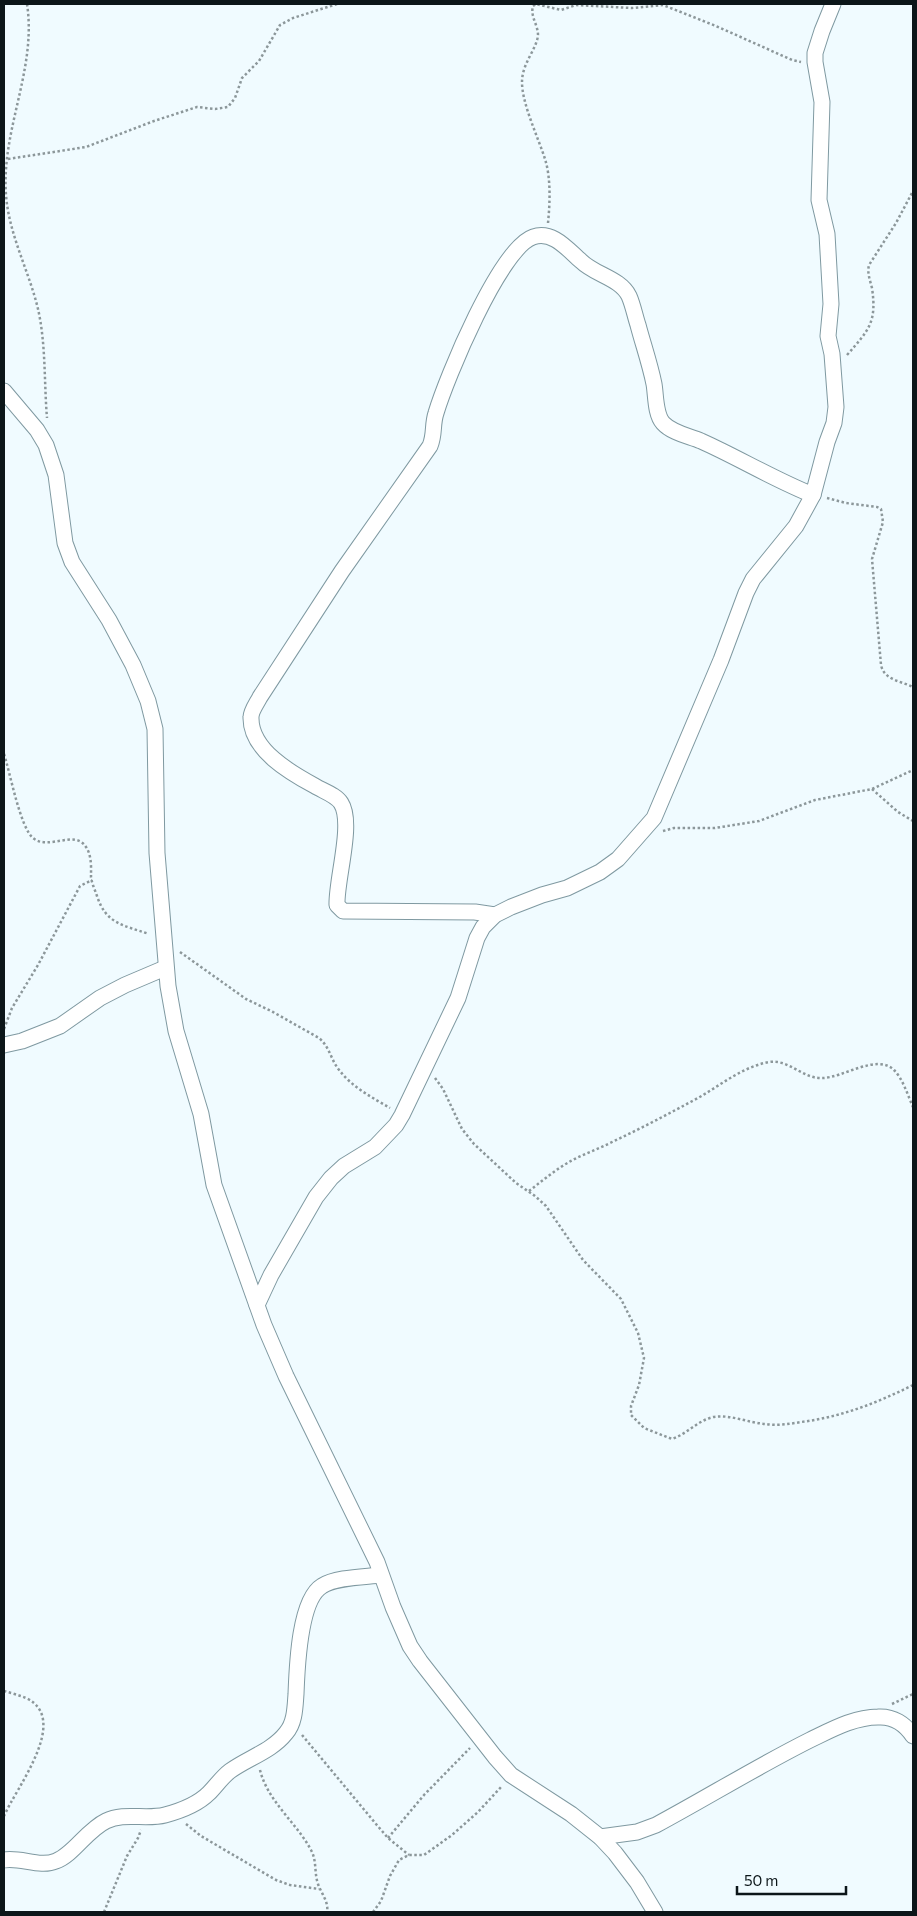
<svg xmlns="http://www.w3.org/2000/svg" width="917" height="1916" font-family="Commissioner,sans-serif">
	<rect width="100%" height="100%" fill="#f0fbff"/>
	<g fill="none" stroke-linecap="round" stroke-linejoin="round">
		<g stroke="#7f99a1" stroke-width="17">
			<g id="minor">
				<polyline points="4,391 37,430 46,445 56,475 65,543 72,562 109,620 133,665 148,701 155,729 157,853 168,986 176,1031 201,1114 214,1185 264,1325 286,1376 377,1562 393,1607 410,1646 420,1661 495,1757 511,1775 571,1814 600,1837 615,1853 637,1882 655,1912"/>
				<path d="M495,915l-20,-3 -132,-1 -6,-6c-1,-25 17,-82 4,-102 -5,-8 -18,-12 -26,-17 -24,-13 -65,-36 -64,-69 0,-6 6,-14 9,-20l82,-126 88,-125c5,-12 2,-21 6,-33 10,-34 64,-165 97,-176 20,-7 35,13 48,24 14,14 39,17 48,35 4,9 6,20 9,29 5,19 12,39 16,59 2,11 1,30 9,39 9,10 26,13 38,18 38,17 74,39 112,54"/>
				<polyline points="4,1045 22,1041 60,1026 100,998 125,985 165,968"/>
				<polyline points="257,1305 271,1275 316,1197 331,1178 344,1166 375,1147 396,1125 402,1115 458,998 477,938 483,927 495,915 511,907 542,895 567,888 600,872 618,859 654,818 721,660 746,593 753,579 796,526 813,495 827,442 834,423 836,407 832,354 828,336 831,304 827,234 819,200 822,102 815,62 815,53 822,31 833,4"/>
				<path d="M600,1837l37,-5 19,-7c52,-28 102,-59 154,-85 21,-10 44,-23 68,-23 15,-1 27,7 35,19"/>
				<path d="M4,1860c17,-3 36,8 52,1 17,-6 31,-31 50,-40 18,-9 40,-1 59,-6 15,-4 33,-11 44,-22 7,-7 13,-16 21,-22 18,-13 42,-20 56,-38 9,-10 9,-26 10,-39 1,-26 3,-94 26,-108 14,-9 43,-9 59,-11"/>
			</g>
		</g>
		<g stroke="#8c979a" stroke-width="2.5" stroke-dasharray="2.5 2.5" stroke-linecap="butt">
			<path d="M27,4c10,65 -26,126 -21,191 3,40 23,76 32,114 8,35 6,73 9,109"/>
			<polyline points="8,159 86,147 154,121 197,107 215,109 228,107 235,98 242,78 259,61 280,25 293,18 337,4"/>
			<path d="M548,223c2,-20 3,-45 -3,-64 -7,-22 -23,-55 -23,-77 0,-19 15,-33 16,-47 0,-10 -8,-19 -5,-29l3,-2 25,6 15,-5 56,3 31,-3 53,21 76,34 9,2"/>
			<path d="M847,355c22,-25 30,-33 25,-67 -2,-8 -5,-15 -3,-23l27,-42 17,-32"/>
			<path d="M827,498l19,5 31,4 4,2 2,13 -11,37 9,106c3,15 20,16 32,22"/>
			<path d="M4,754c6,18 16,73 29,84 15,13 42,-9 53,9 6,9 5,21 5,30 1,7 4,13 6,19 9,28 26,29 52,38"/>
			<polyline points="872,789 898,812 913,821"/>
			<polyline points="663,831 674,828 715,828 759,821 815,800 872,789 913,770"/>
			<path d="M180,952l66,47 27,13 46,26c11,9 12,23 21,33 12,16 33,27 50,37"/>
			<polyline points="4,1029 12,1008 38,965 80,886 92,880"/>
			<path d="M435,1078l8,11 19,40 12,15 42,39 19,13 11,10 37,54 38,39 17,34 6,25 -5,27 -8,21v9l13,13 28,11c15,-5 25,-18 41,-22 17,-3 36,6 53,7 11,2 23,0 35,-2 40,-5 76,-19 112,-37"/>
			<path d="M529,1191c13,-10 26,-21 40,-29 14,-8 30,-13 45,-21 28,-13 56,-28 84,-43 23,-13 44,-31 71,-36 20,-3 34,17 53,16 21,0 55,-25 72,-8 9,9 14,26 19,37"/>
			<path d="M4,1691c7,2 15,4 22,7 45,21 -10,90 -22,118"/>
			<polyline points="892,1704 913,1694"/>
			<polyline points="302,1735 376,1824 388,1838 409,1855"/>
			<path d="M260,1770c8,32 36,52 51,80 6,11 3,22 7,34 3,9 11,18 9,28"/>
			<polyline points="186,1824 201,1836 276,1880 290,1885 319,1889"/>
			<polyline points="388,1838 424,1795 470,1748"/>
			<polyline points="104,1912 127,1856 138,1838 141,1830"/>
			<polyline points="373,1912 381,1901 390,1876 399,1860 409,1855 424,1855 452,1835 478,1812 502,1786"/>
		</g>
		<use href="#minor" stroke="#fff" stroke-width="15"/>
	</g>
	<rect width="917" height="1916" fill="none" stroke="#0c1619" stroke-width="10"/>
	<path d="M737 1886v8h109v-8" fill="none" stroke="#0c1619" stroke-width="2.5"/>
	<text x="744" y="1886" font-size="15" fill="#0c1619" stroke="#f0fbff" stroke-width="4" paint-order="stroke">50 m</text>
</svg>
